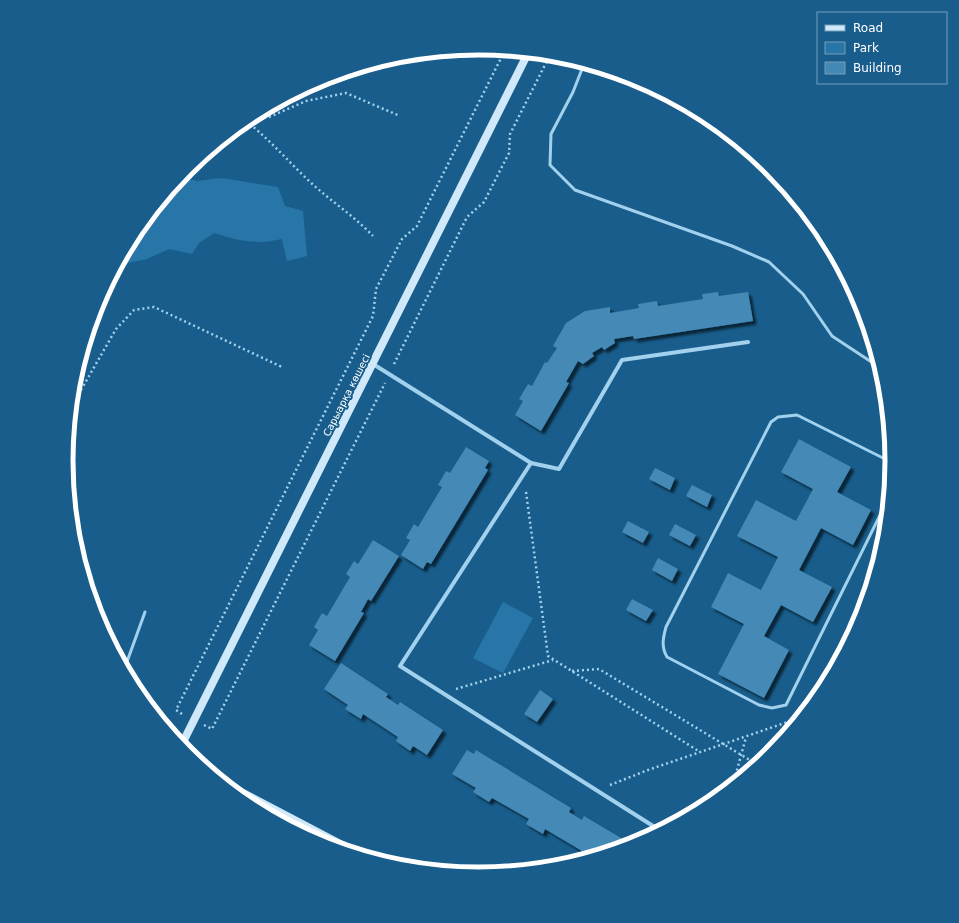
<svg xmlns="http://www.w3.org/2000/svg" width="959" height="923" font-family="'DejaVu Sans',sans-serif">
	<defs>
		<filter id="shadow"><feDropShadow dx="3.5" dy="3.5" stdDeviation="1" flood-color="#0009"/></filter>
	</defs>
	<rect width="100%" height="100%" fill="#185d8b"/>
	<g fill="#2876a8">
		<path d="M181,177l16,4 24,-3 57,9 7,19 18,5 4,45 -20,5 -5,-22c-27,6 -42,2 -68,-6l-15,10 -7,11 -23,-5 -22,10 -29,6 18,-33z"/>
		<polygon points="503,602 533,618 503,673 473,658"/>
	</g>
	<g fill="#4489b6" filter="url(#shadow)">
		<polygon points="718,292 719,296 748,292 753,321 634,339 633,336 614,339 615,343 604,350 602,347 592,353 594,356 583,364 578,361 566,382 569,383 541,431 515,415 523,401 519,399 528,384 532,386 545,362 547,363 557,348 553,346 566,323 585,311 610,307 610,313 639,308 638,304 657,301 658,306 703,299 702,294"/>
		<polygon points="799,439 851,467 837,492 871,510 853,545 821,528 799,570 832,587 813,622 781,605 764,636 789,650 764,698 718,674 744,624 711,607 728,573 761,590 778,557 737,536 756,500 796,521 813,489 781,472"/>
		<polygon points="466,447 489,461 485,468 488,470 431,564 427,562 423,569 401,555 410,540 406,538 414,524 418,527 442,487 438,485 446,471 450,473"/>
		<polygon points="655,468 675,478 670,490 649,479"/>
		<polygon points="692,485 712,495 707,507 686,496"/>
		<polygon points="628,521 649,532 643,543 622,532"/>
		<polygon points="675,524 696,535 690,546 669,535"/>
		<polygon points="373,540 399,556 371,601 368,599 361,612 364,613 335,661 309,645 318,630 314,627 322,613 327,616 350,577 346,574 354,561 358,564"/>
		<polygon points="658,558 678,569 672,581 652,570"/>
		<polygon points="632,599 653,610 646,621 626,610"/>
		<polygon points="838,645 846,649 840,660 832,657"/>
		<polygon points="341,663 388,694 386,697 398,705 400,702 443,730 427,755 413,746 410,751 396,741 398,737 363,714 361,719 345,709 348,705 324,689"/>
		<polygon points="540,690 553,699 537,722 524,714"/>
		<polygon points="467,750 474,754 476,750 571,808 569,812 582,820 584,816 633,845 586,859 579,855 582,851 545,829 543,834 526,824 529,819 492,798 489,802 473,792 476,788 452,774"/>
	</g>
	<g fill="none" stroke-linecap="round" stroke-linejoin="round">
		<g stroke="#a2d1ee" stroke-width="2.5" stroke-dasharray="2 3" stroke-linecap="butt">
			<polyline points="249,118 269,117 306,101 346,93 400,116"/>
			<path d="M246,121c23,18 41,39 62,59 21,20 45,35 65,56"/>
			<polyline points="394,364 467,217 484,202 509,153 510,134 550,55"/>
			<polyline points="81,390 116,329 134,310 154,307 282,367"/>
			<polyline points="526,492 548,656 700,752"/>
			<polyline points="572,671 599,669 758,765"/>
			<polyline points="456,689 553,660"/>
			<polyline points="182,714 176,710 373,316 376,289 402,239 417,226 505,50"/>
			<polyline points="204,725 212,729 385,383"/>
			<polyline points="610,785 648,770 802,717"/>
			<polyline points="733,785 746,737"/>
		</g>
		<g stroke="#a2d1ee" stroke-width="3">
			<polyline points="575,60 582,69 573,92 551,134 550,165 575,190 732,246 769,262 803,294 832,336 876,365 880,365"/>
			<polyline points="815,221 813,224 850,292 857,296"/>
			<path d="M889,497l-103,208 -14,3 -13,-3 -92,-48c-6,-10 -4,-19 -1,-30l105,-205 7,-5 19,-2 96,48"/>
			<polyline points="124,670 145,612"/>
		</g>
		<g stroke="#a2d1ee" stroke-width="4">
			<polyline points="373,364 531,463"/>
			<polyline points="661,831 400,666 531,463 559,469 622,360 748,342"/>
		</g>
		<g stroke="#cfe9fa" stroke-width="8">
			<polyline points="181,746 528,53"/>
			<polyline points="220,781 365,857"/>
		</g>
	</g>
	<g text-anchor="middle" stroke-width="4" stroke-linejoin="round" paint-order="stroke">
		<g font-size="10" fill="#fff" stroke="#185d8b">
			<text transform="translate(346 395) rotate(-63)" y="4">Сарыарқа көшесі</text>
		</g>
	</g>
	<path d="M0 0H959V923H0ZM73 461a406 406 0 1 1 812 0a406 406 0 1 1-812 0Z" fill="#185d8b" fill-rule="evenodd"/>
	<path fill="none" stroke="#fff" stroke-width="5" d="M73 461a406 406 0 1 1 812 0a406 406 0 1 1-812 0Z"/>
	<rect x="817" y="12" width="130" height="72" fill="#185d8b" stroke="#749eb9"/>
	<rect x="825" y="25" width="20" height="6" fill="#cfe9fa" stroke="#749eb9"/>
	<text x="853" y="32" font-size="12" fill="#ffffff">Road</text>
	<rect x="825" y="42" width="20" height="12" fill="#2876a8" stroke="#749eb9"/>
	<text x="853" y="52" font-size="12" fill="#ffffff">Park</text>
	<rect x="825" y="62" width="20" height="12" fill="#4489b6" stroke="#749eb9"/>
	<text x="853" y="72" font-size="12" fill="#ffffff">Building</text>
</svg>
